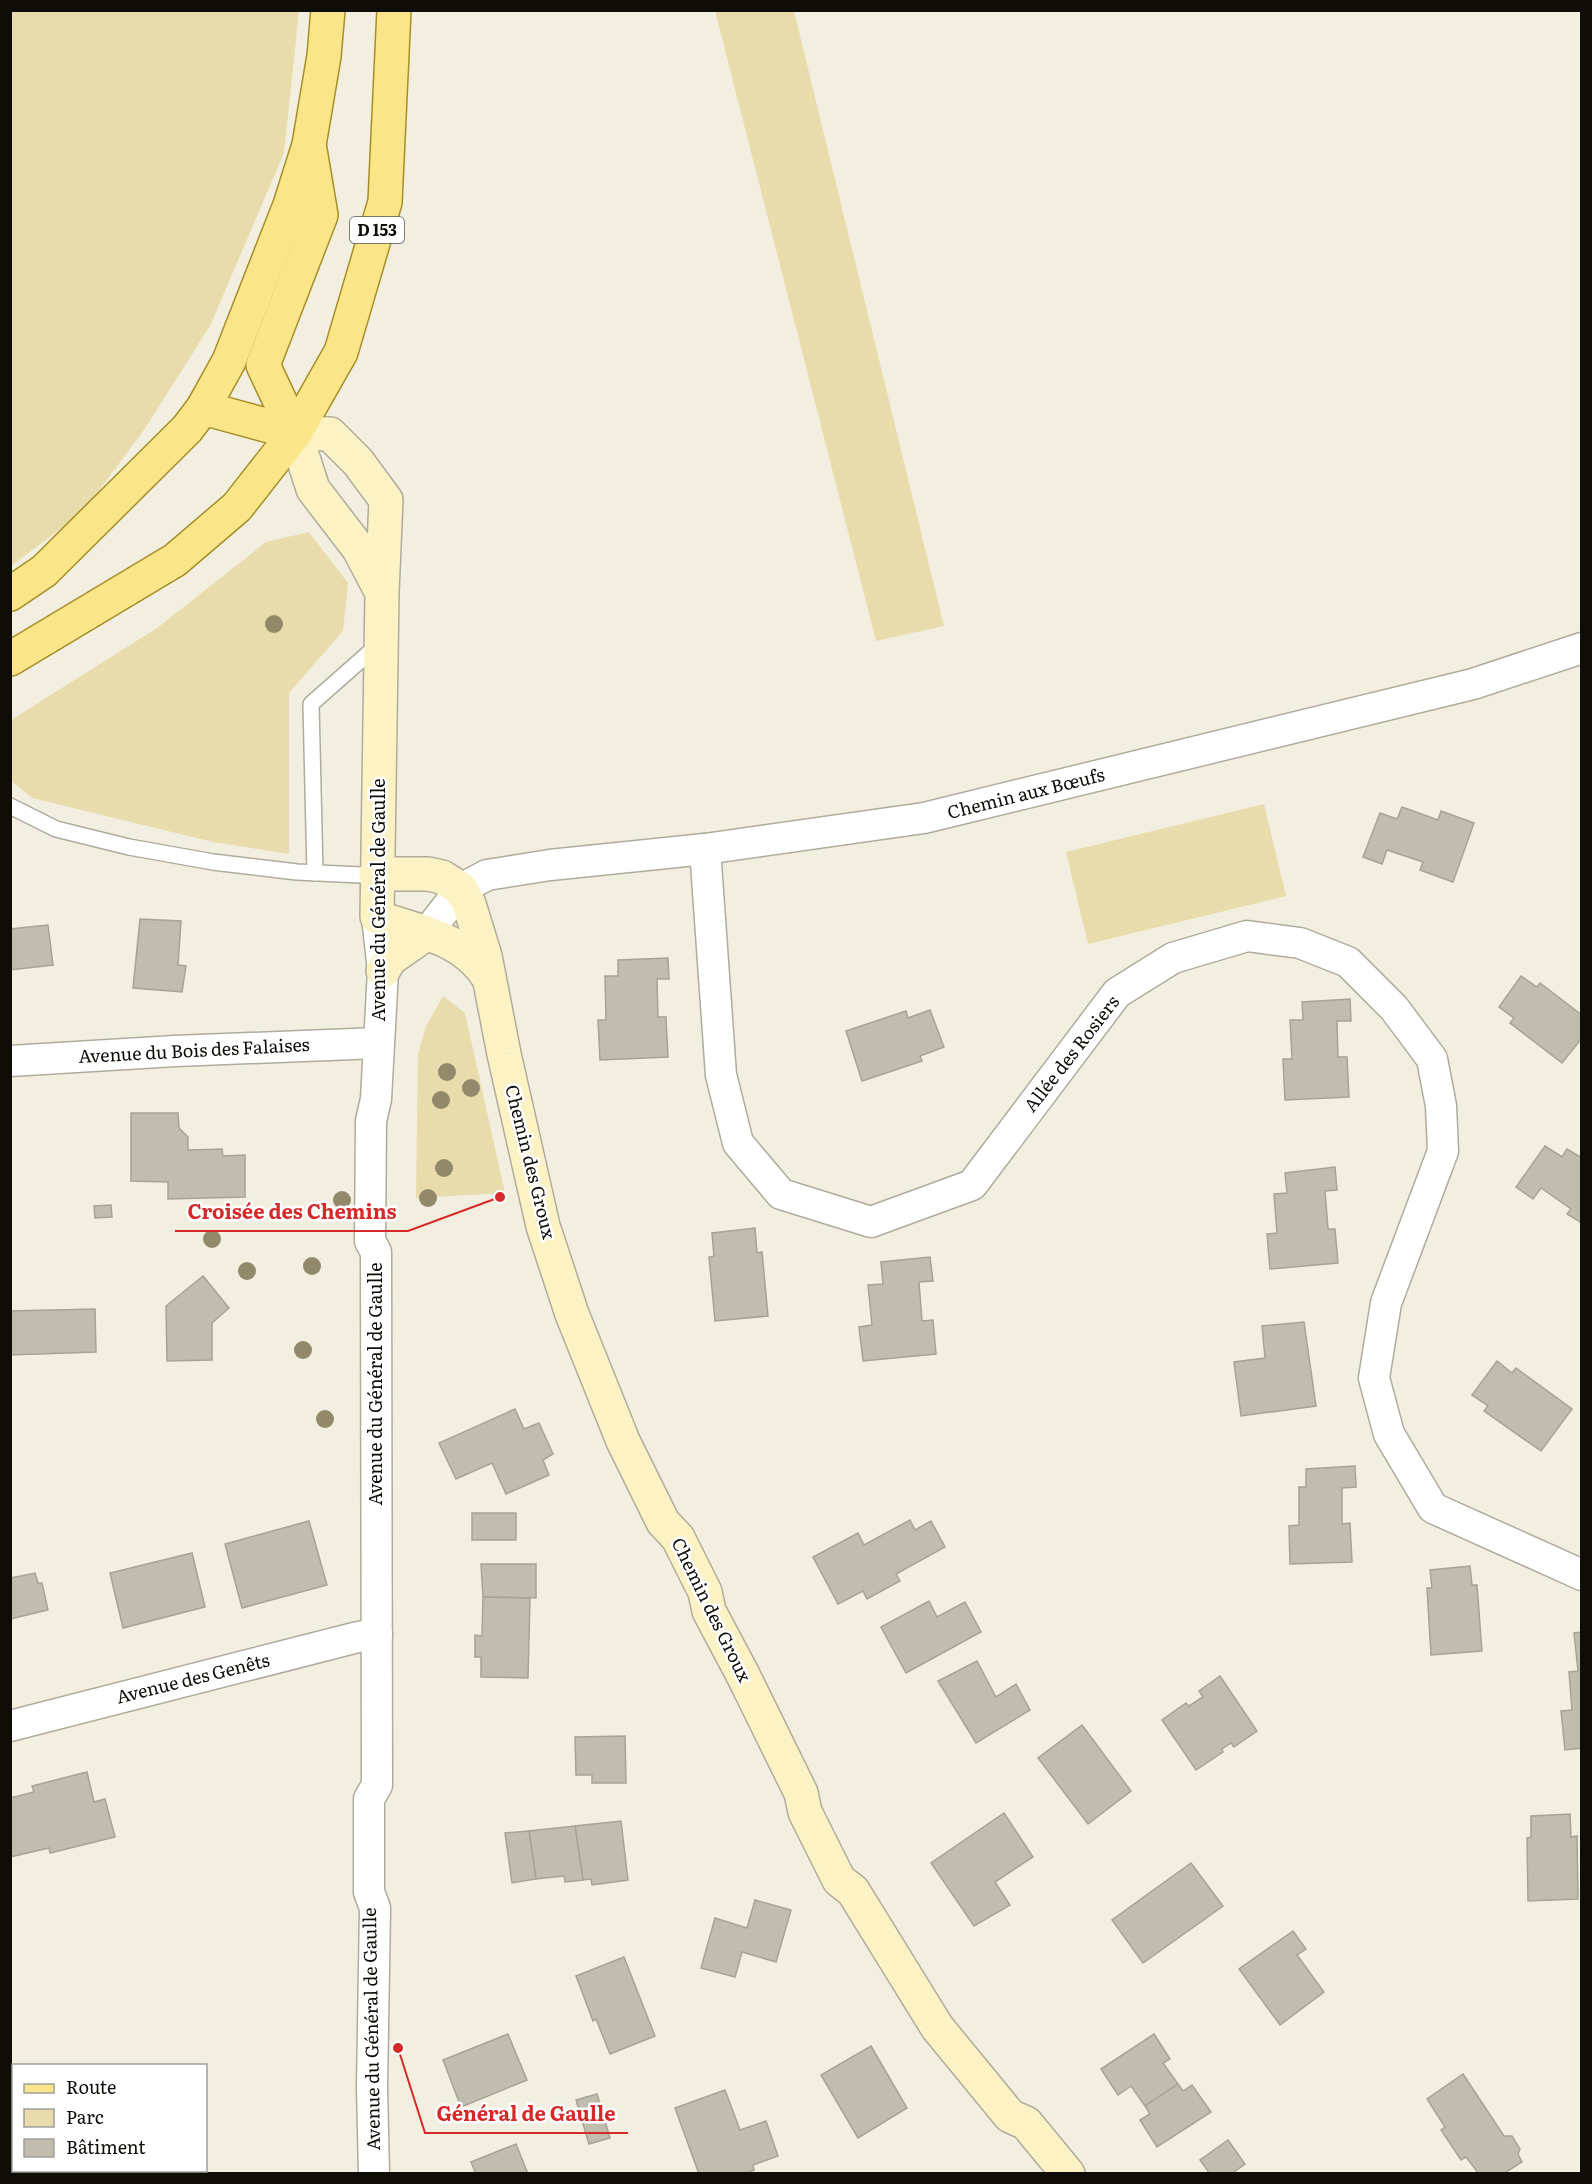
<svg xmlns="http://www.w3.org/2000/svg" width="1592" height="2184" font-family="Literata,serif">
	<rect width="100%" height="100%" fill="#f3efe0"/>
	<g fill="#e9dcac">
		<polygon points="10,11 299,11 284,153 210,326 144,430 83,512 11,566"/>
		<polygon points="715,11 794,11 944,626 876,641"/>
		<polygon points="309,532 348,583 343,631 289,693 289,854 213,842 32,798 11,781 11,720 157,628 266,542"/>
		<polygon points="1264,804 1286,896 1088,944 1066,852"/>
		<polygon points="443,996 465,1013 505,1193 416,1198 418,1054 426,1026"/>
	</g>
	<g fill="#c0bcae" stroke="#a6a294" stroke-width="1.5">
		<polygon points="1402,807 1438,820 1441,811 1474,823 1453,882 1420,870 1423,862 1387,850 1382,864 1363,857 1380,813 1397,819"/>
		<polygon points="140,919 181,921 178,965 186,966 182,992 133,988"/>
		<polygon points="48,925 53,965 10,970 10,929"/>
		<polygon points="668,958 669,979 657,979 658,1017 666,1017 668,1057 600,1060 598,1020 606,1020 605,976 618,976 618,960"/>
		<polygon points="1521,976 1537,987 1540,983 1582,1015 1582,1038 1562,1063 1510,1023 1514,1018 1499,1007"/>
		<polygon points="1350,999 1351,1021 1337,1021 1338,1057 1347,1057 1349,1097 1285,1100 1283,1059 1292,1059 1290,1020 1303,1020 1302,1002"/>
		<polygon points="930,1010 944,1047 920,1056 922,1061 862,1081 846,1031 906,1011 908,1018"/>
		<polygon points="131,1113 178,1113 179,1128 188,1137 188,1150 222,1149 223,1156 245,1155 245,1197 168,1199 168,1182 131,1181"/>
		<polygon points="1545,1146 1562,1157 1567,1149 1582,1158 1582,1223 1567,1214 1571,1209 1541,1188 1533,1199 1516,1187"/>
		<polygon points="1335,1167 1337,1190 1325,1191 1328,1229 1335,1229 1338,1263 1270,1269 1267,1234 1277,1233 1274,1194 1287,1193 1285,1173"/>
		<polygon points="111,1205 112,1217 95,1218 94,1206"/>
		<polygon points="755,1228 757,1253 762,1252 768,1316 715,1321 709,1257 714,1256 712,1233"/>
		<polygon points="930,1257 933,1281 919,1282 922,1321 933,1320 936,1354 863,1361 859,1327 872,1325 868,1285 883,1284 881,1262"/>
		<polygon points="203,1276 229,1308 212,1323 212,1360 167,1361 166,1306"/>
		<polygon points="95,1309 96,1352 10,1355 10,1311"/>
		<polygon points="1304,1322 1316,1406 1241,1416 1234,1362 1265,1358 1262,1326"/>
		<polygon points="1497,1361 1512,1373 1516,1368 1572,1409 1541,1451 1484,1411 1488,1406 1472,1395"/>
		<polygon points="515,1409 524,1429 539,1423 553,1454 543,1460 549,1475 506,1494 492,1463 456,1479 439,1443"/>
		<polygon points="1355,1466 1356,1487 1342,1488 1342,1524 1350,1523 1352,1562 1290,1564 1289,1526 1299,1525 1299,1487 1306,1487 1306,1469"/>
		<rect x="472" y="1513" width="44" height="27"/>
		<polygon points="910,1520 915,1530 931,1521 945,1547 896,1574 900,1581 867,1599 863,1591 838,1604 813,1557 858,1533 864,1545"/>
		<polygon points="309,1521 327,1585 242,1608 225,1544"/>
		<polygon points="192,1553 205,1607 123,1628 110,1573"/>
		<polygon points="481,1564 536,1564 536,1598 483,1597"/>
		<polygon points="1470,1566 1472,1585 1477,1585 1482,1651 1431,1655 1427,1588 1432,1588 1430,1570"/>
		<polygon points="35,1573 38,1583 42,1583 48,1610 10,1619 10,1578"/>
		<polygon points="483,1597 530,1598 528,1678 481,1677 481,1657 475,1657 475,1635 482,1636"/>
		<polygon points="929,1601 937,1617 965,1602 981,1632 906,1673 881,1627"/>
		<polygon points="1582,1632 1582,1748 1565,1750 1561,1711 1572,1710 1569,1672 1578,1671 1574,1633"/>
		<polygon points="977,1661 996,1697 1016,1684 1030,1710 976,1743 938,1681"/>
		<polygon points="1220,1676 1257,1731 1234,1747 1231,1743 1222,1749 1223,1752 1196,1770 1162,1720 1186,1703 1189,1706 1203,1697 1199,1691"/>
		<polygon points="1082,1725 1131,1791 1088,1824 1038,1758"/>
		<polygon points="625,1736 626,1783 592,1783 592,1775 576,1775 575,1737"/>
		<polygon points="87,1772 94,1802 105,1799 115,1837 50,1853 49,1848 10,1857 10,1798 34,1792 32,1786"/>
		<polygon points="1004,1813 1033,1857 995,1882 1010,1905 974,1926 931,1863"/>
		<polygon points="1570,1814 1571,1837 1577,1836 1578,1899 1528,1901 1527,1838 1531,1837 1531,1816"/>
		<polygon points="621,1821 628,1880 592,1885 591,1879 583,1880 575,1826"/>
		<polygon points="575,1826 583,1880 565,1882 564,1876 536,1879 529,1831"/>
		<polygon points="529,1831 536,1879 512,1883 505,1833"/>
		<polygon points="1191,1863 1223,1906 1143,1963 1112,1920"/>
		<polygon points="755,1900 791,1910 776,1962 742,1952 735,1977 701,1968 715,1918 747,1928"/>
		<polygon points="1293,1931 1306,1949 1297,1955 1324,1992 1280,2025 1239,1969"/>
		<polygon points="624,1957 655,2036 610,2054 596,2019 593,2021 576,1976"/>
		<polygon points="508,2034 527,2080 461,2107 443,2060"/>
		<polygon points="1154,2034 1170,2059 1163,2063 1178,2084 1145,2106 1131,2086 1118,2095 1101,2069"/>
		<polygon points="871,2046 907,2108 858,2138 821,2075"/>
		<polygon points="1463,2074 1504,2136 1512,2136 1520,2149 1518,2154 1522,2162 1503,2174 1479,2174 1466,2157 1461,2160 1441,2130 1445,2127 1427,2099"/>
		<polygon points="1178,2084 1183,2091 1192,2085 1211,2112 1157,2147 1140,2120 1150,2114 1145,2106"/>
		<polygon points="725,2090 740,2130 766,2121 778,2156 753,2165 754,2170 745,2174 699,2174 675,2108"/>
		<polygon points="597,2094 610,2138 589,2144 576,2100"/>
		<polygon points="1228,2140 1245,2164 1231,2174 1210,2174 1200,2160"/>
		<polygon points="516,2144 528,2174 476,2174 471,2162"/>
	</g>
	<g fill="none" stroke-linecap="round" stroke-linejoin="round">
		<g stroke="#afac9d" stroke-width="18">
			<g id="lane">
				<polyline points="10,806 56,829 129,847 213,862 297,872 361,875 376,874"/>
				<polyline points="315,873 311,704 379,644"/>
			</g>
		</g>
		<g stroke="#afac9d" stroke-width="33">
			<g id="street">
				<polyline points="705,849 721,1075 738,1143 781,1194 871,1222 972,1185 1117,993 1173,958 1247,936 1300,943 1348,962 1394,1008 1432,1059 1441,1106 1443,1151 1386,1303 1374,1378 1389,1434 1433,1508 1582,1575"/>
				<polyline points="426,934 461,889 487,875 550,865 705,849 924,818 1473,684 1582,648"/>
				<polyline points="10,1061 175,1051 378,1043"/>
				<polyline points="10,1726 358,1637 377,1634"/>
				<polyline points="374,2174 372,2087 375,1908 369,1892 369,1799 377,1785 376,1252 370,1241 371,1121 376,1099 383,971 377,917"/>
			</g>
		</g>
		<g stroke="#afac9d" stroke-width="36">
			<g id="secondary">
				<path d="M382,593l-23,-44 -46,-60 -18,-56 35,1 28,28 28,38 -4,93 -5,324c41,15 86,20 111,60"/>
				<polyline points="376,874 428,874 442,877 461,889 469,904 485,956 504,1054 543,1226 572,1314 623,1441 663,1522 678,1538 705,1592 709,1611 743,1675 801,1793 805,1812 839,1880 853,1891 937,2027 1010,2116 1026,2123 1068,2174"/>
				<polyline points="383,971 390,959 426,934"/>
			</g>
		</g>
		<g stroke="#a68e27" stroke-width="36">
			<g id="primary">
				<polyline points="203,408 295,433"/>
				<polyline points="295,433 263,365 321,215 310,150"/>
				<polyline points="10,594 44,571 187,429 203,408 229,361 290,205 309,145 324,56 328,10"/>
				<polyline points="10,659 175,560 237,507 295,433 341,352 385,202 394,10"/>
			</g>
		</g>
		<use href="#lane" stroke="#fff" stroke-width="15"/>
		<use href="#street" stroke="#fff" stroke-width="30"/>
		<use href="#secondary" stroke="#fdf2c3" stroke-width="33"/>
		<use href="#primary" stroke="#fae588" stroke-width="33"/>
	</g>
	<g fill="#91896a">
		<circle cx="274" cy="624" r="9"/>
		<circle cx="447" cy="1072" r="9"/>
		<circle cx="471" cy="1088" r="9"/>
		<circle cx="441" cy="1100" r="9"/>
		<circle cx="444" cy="1168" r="9"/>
		<circle cx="428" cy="1198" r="9"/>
		<circle cx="342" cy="1200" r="9"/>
		<circle cx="212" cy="1239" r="9"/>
		<circle cx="312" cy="1266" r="9"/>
		<circle cx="247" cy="1271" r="9"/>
		<circle cx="303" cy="1350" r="9"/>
		<circle cx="325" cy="1419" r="9"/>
	</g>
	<g text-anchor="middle" stroke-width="5" stroke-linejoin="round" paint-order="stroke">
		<rect fill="#fff" stroke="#575652" stroke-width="1.5" x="350" y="217" width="54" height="26" rx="4.5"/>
		<g font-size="16" font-weight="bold" fill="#0f0d08">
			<text x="377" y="236">D 153</text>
		</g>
		<g font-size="18" fill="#0f0d08" stroke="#fff">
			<text transform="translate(1026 794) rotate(-14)" y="6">Chemin aux Bœufs</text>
			<text transform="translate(379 900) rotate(-90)" y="6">Avenue du Général de Gaulle</text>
			<text transform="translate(194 1051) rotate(-3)" y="6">Avenue du Bois des Falaises</text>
			<text transform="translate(1072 1054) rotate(-52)" y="6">Allée des Rosiers</text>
			<text transform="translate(530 1162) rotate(76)" y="6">Chemin des Groux</text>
			<text transform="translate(376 1384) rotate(-90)" y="6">Avenue du Général de Gaulle</text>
			<text transform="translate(711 1610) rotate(64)" y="6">Chemin des Groux</text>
			<text transform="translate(193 1679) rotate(-14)" y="6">Avenue des Genêts</text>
			<text transform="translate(372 2029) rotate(-91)" y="6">Avenue du Général de Gaulle</text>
		</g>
	</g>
	<path fill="none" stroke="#d62828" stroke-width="2" d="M500 1197L408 1231H175M398 2048L425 2133H628"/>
	<g fill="#d62828" stroke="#fff" stroke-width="2">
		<circle cx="500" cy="1197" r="6"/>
		<circle cx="398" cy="2048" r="6"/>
	</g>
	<g font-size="20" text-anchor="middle" font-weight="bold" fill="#d62828" stroke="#fff" stroke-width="5" stroke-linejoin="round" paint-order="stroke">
		<text x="292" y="1219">Croisée des Chemins</text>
		<text x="526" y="2121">Général de Gaulle</text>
	</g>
	<rect width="1592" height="2184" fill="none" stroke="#0f0d08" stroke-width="24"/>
	<rect x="12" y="2064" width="195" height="108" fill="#ffffff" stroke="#9f9e9c" stroke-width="1.5"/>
	<rect x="24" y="2084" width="30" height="9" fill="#fae588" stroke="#9f9e9c" stroke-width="1.5"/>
	<text x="66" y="2094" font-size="18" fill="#0f0d08">Route</text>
	<rect x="24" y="2109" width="30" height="18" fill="#e9dcac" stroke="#9f9e9c" stroke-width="1.5"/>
	<text x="66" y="2124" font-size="18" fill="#0f0d08">Parc</text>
	<rect x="24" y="2139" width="30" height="18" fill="#c0bcae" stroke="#9f9e9c" stroke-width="1.5"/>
	<text x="66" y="2154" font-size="18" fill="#0f0d08">Bâtiment</text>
</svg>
